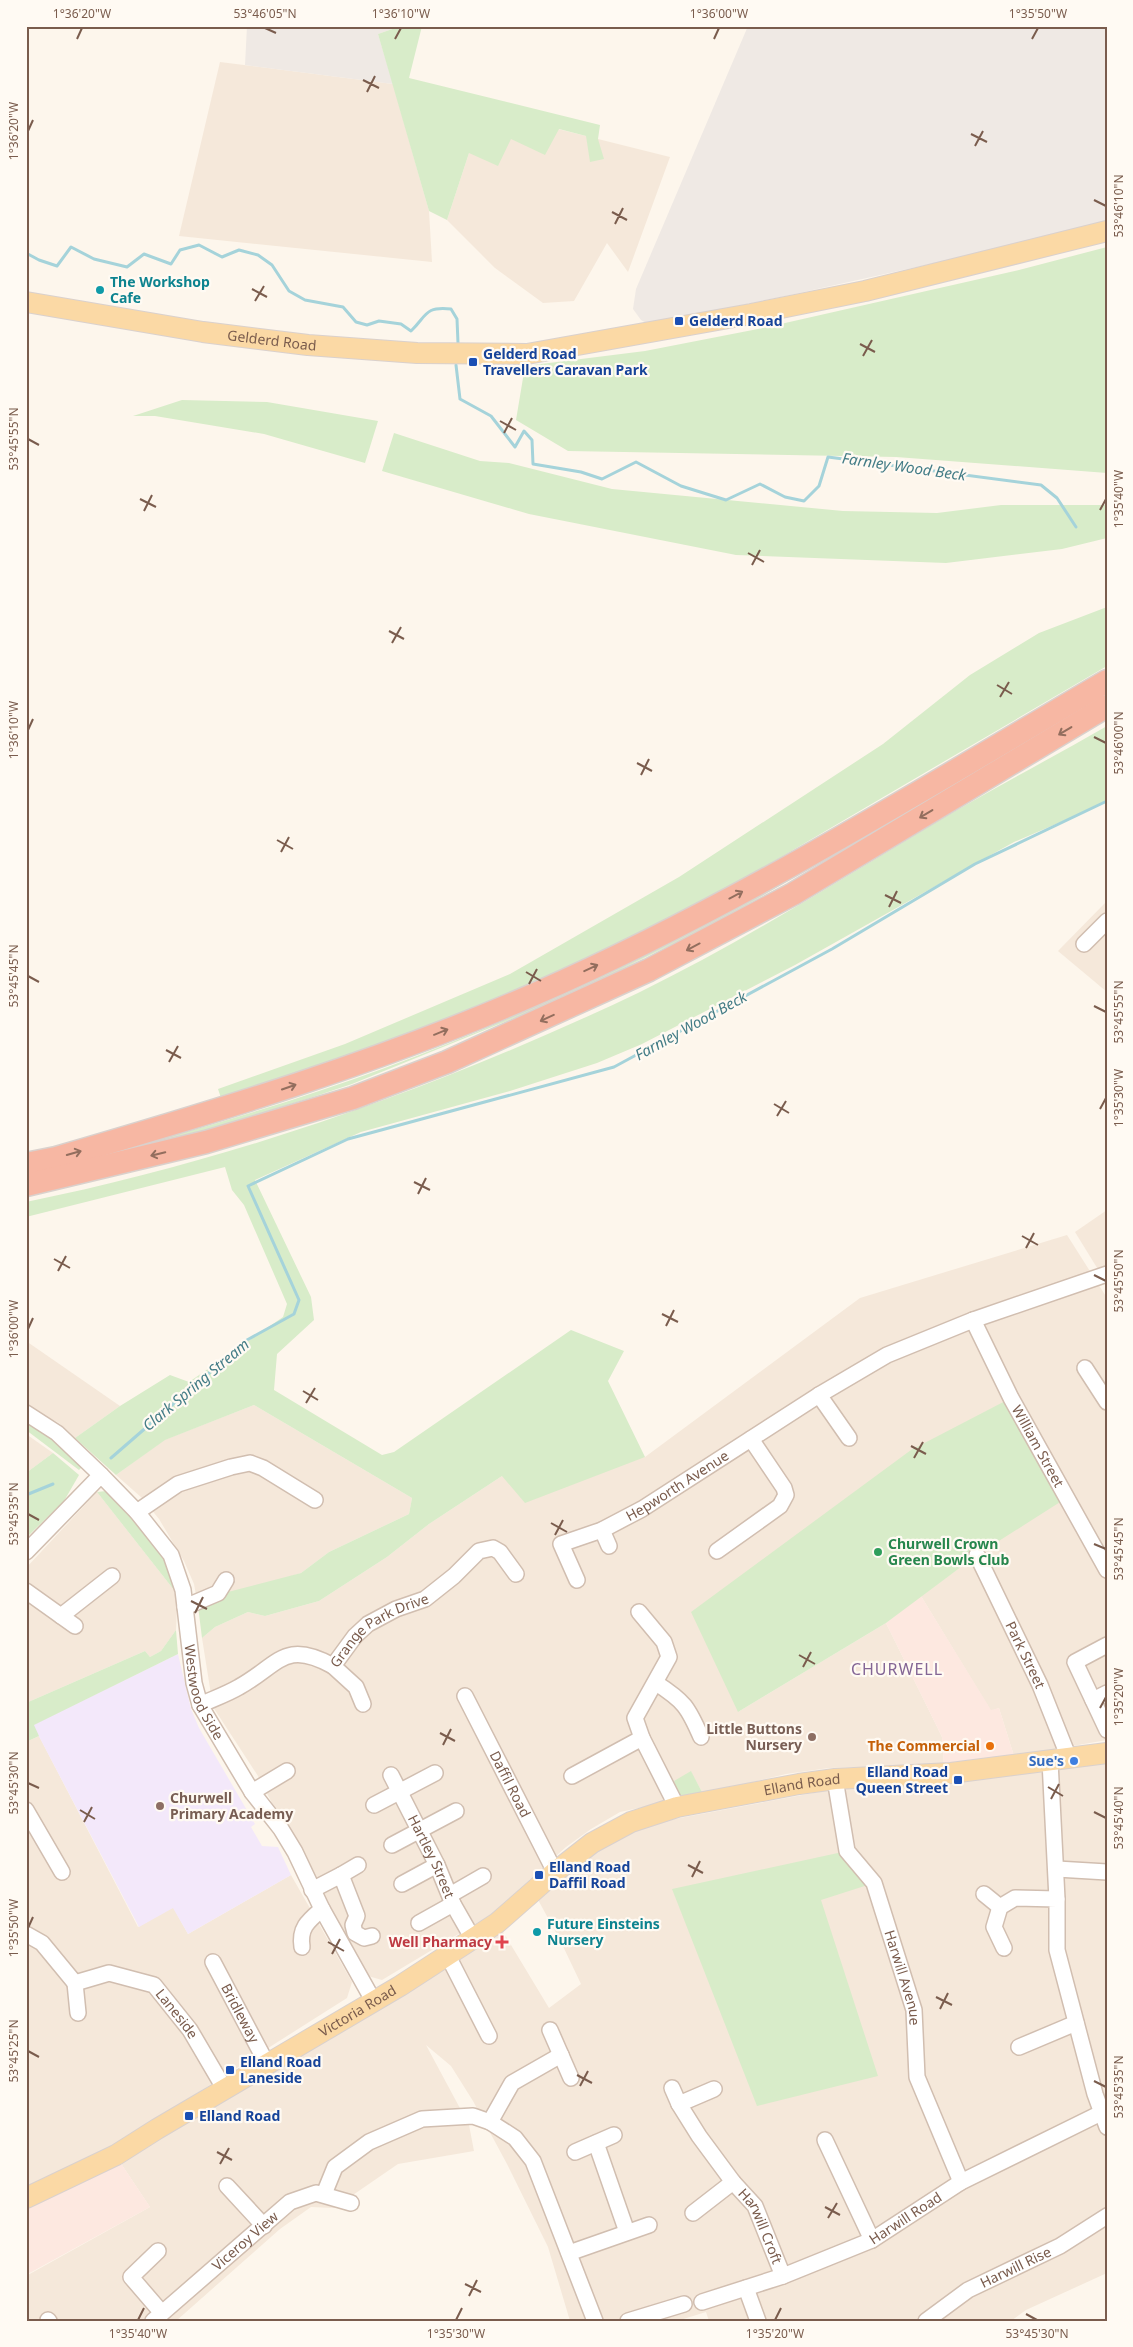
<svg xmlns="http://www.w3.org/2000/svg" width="1133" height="2347" font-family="'Noto Sans',sans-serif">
	<rect width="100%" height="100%" fill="#fdf6ec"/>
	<g fill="#f5e8da">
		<polygon points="220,62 393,84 429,211 432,262 179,236"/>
		<polygon points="558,129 670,157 628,272 607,243 574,301 543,303 495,268 447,220 469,153 511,139"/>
		<polygon points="1107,901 1107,992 1058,951"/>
		<polygon points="1107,1210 1107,1284 1075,1232"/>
		<polygon points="1067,1235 1107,1298 1107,1740 1014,1756 999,1708 991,1711 921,1596 977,1555 1011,1398 738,1712 886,1623 942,1737 944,1765 829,1768 786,1774 703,1794 691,1772 681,1799 620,1812 591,1829 566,1847 490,1915 382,1980 368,1976 323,1896 293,1833 273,1805 258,1776 213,1707 202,1638 215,1627 248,1612 265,1616 319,1601 387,1557 429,1524 502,1476 645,1457 860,1298"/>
		<polygon points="26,1341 120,1406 75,1438 59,1423 26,1406"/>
		<polygon points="254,1405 412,1498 409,1514 329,1552 301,1573 198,1606 194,1584 184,1561 159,1519 142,1498 116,1475 164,1440"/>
		<polygon points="26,1434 53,1453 26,1473"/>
		<polygon points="97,1492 174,1590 177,1607 176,1630 161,1651 150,1657 145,1651 26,1703 26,1568"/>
		<polygon points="39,1736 138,1927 173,1907 188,1934 291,1875 352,1982 347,1998 112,2147 26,2188 26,1742"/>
		<polygon points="1107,1762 1107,2273 1026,2310 1011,2321 709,2321 706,2312 677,2321 570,2321 548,2247 507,2164 473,2101 451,2066 426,2045 469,2125 474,2151 398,2164 334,2208 311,2207 280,2229 176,2321 26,2321 26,2276 150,2207 120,2162 178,2126 299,2057 502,1930 549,2008 581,1984 560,1940 537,1898 590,1855 622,1837 653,1823 824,1791"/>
	</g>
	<g fill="#fde8e0">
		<polygon points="921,1596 991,1710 999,1708 1014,1756 944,1765 942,1737 886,1623"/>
		<polygon points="120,2162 150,2207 26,2275 26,2209"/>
	</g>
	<g fill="#efe9e4">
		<polygon points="247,26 401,26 378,34 393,84 245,65"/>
		<polygon points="748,26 1107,26 1107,221 1007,247 781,297 648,324 641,320 633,309 636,289"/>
	</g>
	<polygon fill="#f3e8fa" points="178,1654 191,1709 199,1728 255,1824 251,1827 262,1846 278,1847 291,1875 188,1934 173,1908 139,1927 33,1725"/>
	<g fill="#d8ecc9">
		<polygon points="401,26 422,26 409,78 600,125 598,139 604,159 590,162 586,136 559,129 545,155 511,139 498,166 469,153 447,220 429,211 378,34"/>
		<polygon points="1107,247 1107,473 896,457 568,451 516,420 525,366 645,351 763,328 1019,270"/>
		<polygon points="182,400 267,402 378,421 365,463 264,434 155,416 133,416"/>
		<polygon points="394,433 480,461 509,463 612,489 843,511 937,513 1001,505 1107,505 1107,538 1062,549 946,563 736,555 529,514 382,471"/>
		<polygon points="1107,607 1107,666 723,891 562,973 455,1020 222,1101 218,1089 345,1044 510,974 679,877 883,744 970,675 1039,633"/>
		<path d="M1107,692v4l-388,225 -158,78 -209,85 -45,15 -163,50 -88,17c173,-42 345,-96 506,-172 85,-39 165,-86 246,-132 100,-57 199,-113 299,-170z"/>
		<path d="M1107,726v76l-93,40 -219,123 -153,79 -45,19 -87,28 -149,41 -106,48 56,117 3,23 -37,34 -3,36 108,65 12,-3 177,-122 53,21 -16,30 37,76 -120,46 -23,-27 -73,48 -42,33 -68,44 -54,15 -17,-4 -33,15 -13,11 -4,-32 26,-13 77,-20 28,-21 80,-38 3,-16 -158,-93 -89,35 -49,35 -41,-37 45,-32 50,-31 19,7 94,-65 4,-13 -43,-99 -12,-15 -7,-23 -199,50v-15c212,-43 419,-117 614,-210 100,-49 195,-109 290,-166 58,-35 118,-66 177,-100z"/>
		<polygon points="1011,1398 1068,1497 977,1555 886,1623 738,1712 691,1612 911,1450"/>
		<polygon points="26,1419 58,1441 83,1466 79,1470 26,1430"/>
		<polygon points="53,1453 79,1475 64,1501 26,1538 26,1473"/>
		<polygon points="106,1491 111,1493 159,1546 168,1565 174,1590 97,1492"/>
		<polygon points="176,1630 178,1654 34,1725 39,1736 26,1742 26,1703 145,1651 150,1657 161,1651"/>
		<polygon points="691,1771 703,1794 681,1799 674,1781"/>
		<polygon points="847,1851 874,1883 821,1900 878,2076 757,2106 672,1889"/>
	</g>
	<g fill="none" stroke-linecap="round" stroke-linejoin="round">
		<g stroke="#a5d3da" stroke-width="3">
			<path d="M26,253l13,7 18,6 14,-19 23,12 33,8 17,-13 27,10 9,-14 19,-5 23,12 17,-7 19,5 14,10 17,26 16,9 38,7 13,15 11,3 12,-4 22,3 10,7c16,-15 13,-25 40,-22l6,10 1,24"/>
			<polyline points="456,365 460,399 491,416 515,447 524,431 532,440 533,464 581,472 602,479 636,462 681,486 726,500 760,484 785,497 804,501 819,486 828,457 1041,485 1057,498 1076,527"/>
			<polyline points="111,1458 247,1340 294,1314 299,1300 248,1186 348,1139 614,1067 832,949 975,864 1107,801"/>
			<polyline points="26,1495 53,1484"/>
		</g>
		<g stroke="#d1beb0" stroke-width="18">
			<g id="minor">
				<polyline points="1084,944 1107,921"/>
				<path id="s1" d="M973,1320l38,78 96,172"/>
				<polyline points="1085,1368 1107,1402"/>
				<polyline points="819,1395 849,1438"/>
				<polyline points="26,1413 57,1433 101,1475"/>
				<polyline points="137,1512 178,1484 231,1467 250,1463 263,1468 315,1500"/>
				<polyline points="602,1530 609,1546"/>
				<polyline points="717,1551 780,1506 786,1495 784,1488 751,1439"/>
				<path id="s2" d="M26,1552l75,-77 36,37 34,43 12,35 11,93 6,22 52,87 29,37 14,23 27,57 52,93"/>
				<path id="s3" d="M977,1555l63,130 29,73"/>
				<path id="s4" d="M577,1580l-16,-36 41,-14 40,-21 177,-114 68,-40 86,-35 134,-46"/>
				<polyline points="26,1591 61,1616 112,1576"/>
				<polyline points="185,1607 218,1593 226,1580"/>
				<polyline points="639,1612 664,1642 669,1657 635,1718 642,1738 677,1807"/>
				<polyline points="61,1616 75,1626"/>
				<polyline points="1107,1645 1075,1662 1107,1730"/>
				<polyline points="333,1666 356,1687 363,1704"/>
				<path d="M656,1683c28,18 32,24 45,54"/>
				<path id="s5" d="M465,1696l90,176"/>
				<polyline points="1093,1700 1107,1693"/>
				<path id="s6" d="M200,1705c13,-6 27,-11 39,-18 40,-22 45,-48 94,-21l22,-30 13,-12 28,-15 29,-10 29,-23 25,-25 14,-3 7,4 16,22"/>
				<polyline points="1050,1761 1057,1899"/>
				<path id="s7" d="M391,1775l46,90 16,39 20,35"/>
				<polyline points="572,1776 642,1738"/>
				<path id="s8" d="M835,1779l12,72 27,32 40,127 3,67 44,105"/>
				<polyline points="252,1792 287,1771"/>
				<polyline points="374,1805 435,1773"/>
				<polyline points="26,1810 62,1872"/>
				<polyline points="392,1845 456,1811"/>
				<polyline points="1057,1869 1107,1872"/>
				<polyline points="341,1875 358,1865"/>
				<polyline points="402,1884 437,1865"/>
				<polyline points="312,1890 341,1875 357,1916 353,1925 355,1933 364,1938 372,1936"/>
				<polyline points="984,1894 1000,1907"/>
				<polyline points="450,1895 483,1876"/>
				<polyline points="419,1923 453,1904"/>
				<polyline points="26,1934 42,1943 75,1983"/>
				<path d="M302,1947c-3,-19 6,-26 20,-38"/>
				<polyline points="1004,1948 994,1927 1000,1907 1015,1898 1057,1899 1057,1950 1095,2094 1107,2127"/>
				<polyline points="448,1956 489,2036"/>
				<path id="s9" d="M213,1962l54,102"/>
				<path id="s10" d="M78,2013l-3,-30 34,-10 45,12 36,45 34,58"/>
				<polyline points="550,2030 571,2078"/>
				<polyline points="1019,2047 1076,2023"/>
				<polyline points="672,2088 679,2104"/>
				<path id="s11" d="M714,2089l-35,15 20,32 34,46 22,24 28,70"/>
				<polyline points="490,2122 512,2083 561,2055"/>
				<polyline points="825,2140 872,2240"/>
				<polyline points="596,2143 627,2232"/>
				<polyline points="575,2152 614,2135"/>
				<polyline points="227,2186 264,2226"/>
				<polyline points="324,2194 335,2167 369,2142 422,2119 473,2116 490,2122 515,2138 533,2161 595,2321"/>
				<polyline points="693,2213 733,2182"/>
				<polyline points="158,2251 131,2277 162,2313"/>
				<polyline points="569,2253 649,2225"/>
				<polyline points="746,2288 758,2321"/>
				<path id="s12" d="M702,2302l81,-26 89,-36 89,-58 140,-69"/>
				<polyline points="48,2320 49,2321"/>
				<path id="s13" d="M153,2321l137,-119 26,-9 35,10"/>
				<polyline points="628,2321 684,2304"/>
				<path id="s14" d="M926,2321l42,-31 92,-44 47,-30"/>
			</g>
		</g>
		<g stroke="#dad1cd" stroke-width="22">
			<g id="major">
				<path id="s15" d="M26,302l177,30 105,13 109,8 110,1 224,-40 114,-23 242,-60"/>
				<path id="s16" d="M26,2198l90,-43 41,-26 243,-143 97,-63 58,-51 37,-29 39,-21 46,-15 122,-23 36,-5 116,-6 156,-20"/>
			</g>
		</g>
		<g stroke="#dad1cd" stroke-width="25">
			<g id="highway">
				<path d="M26,1164l30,-6c162,-47 324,-96 479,-164 199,-87 385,-203 572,-313"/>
				<polyline points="26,1185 206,1142 353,1098 447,1062 649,970 793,894 1107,706"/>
			</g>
		</g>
		<use href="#minor" stroke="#fff" stroke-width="15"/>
		<use href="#major" stroke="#fbd9a5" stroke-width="20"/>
		<use href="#highway" stroke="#f7b7a3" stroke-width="22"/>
	</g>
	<defs><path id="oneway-shaft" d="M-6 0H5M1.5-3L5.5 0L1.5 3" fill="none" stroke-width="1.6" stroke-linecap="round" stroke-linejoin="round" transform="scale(1.25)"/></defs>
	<g stroke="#936e5e">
		<use href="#oneway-shaft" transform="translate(1065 731) rotate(149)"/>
		<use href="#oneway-shaft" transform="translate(926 814) rotate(149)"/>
		<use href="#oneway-shaft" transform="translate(736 895) rotate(-28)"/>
		<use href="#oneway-shaft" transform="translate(693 947) rotate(152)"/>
		<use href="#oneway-shaft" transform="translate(591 968) rotate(-25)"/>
		<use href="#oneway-shaft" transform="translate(547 1018) rotate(155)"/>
		<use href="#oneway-shaft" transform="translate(441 1032) rotate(-22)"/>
		<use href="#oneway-shaft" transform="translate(289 1087) rotate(-19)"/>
		<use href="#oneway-shaft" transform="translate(74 1153) rotate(-16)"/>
		<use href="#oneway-shaft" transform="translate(158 1154) rotate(166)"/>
	</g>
	<path fill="none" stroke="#7a5c4d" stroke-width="2" d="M265,28l11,5M77,39l5,-11M395,39l6,-11M714,39l5,-11M1032,39l6,-11M363,80l16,8M367,92l8,-16M28,131l5,-11M971,134l16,8M975,146l8,-15M1094,200l12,6M612,212l15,8M615,224l8,-16M252,289l15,8M255,301l9,-15M860,344l15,8M863,356l9,-16M500,421l16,9M504,433l8,-15M28,439l11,6M140,499l16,8M1100,510l6,-11M144,511l8,-16M748,553l16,9M752,565l8,-15M389,631l15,8M392,643l9,-16M997,685l15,9M1000,697l9,-15M28,730l5,-11M1094,737l12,6M637,763l15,8M641,775l8,-16M277,840l16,9M281,852l8,-15M885,895l16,8M889,907l8,-16M526,972l15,9M28,976l11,6M529,984l8,-15M1094,1006l12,6M166,1050l15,8M169,1062l9,-16M774,1104l15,9M1100,1109l6,-11M777,1116l9,-15M414,1182l16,8M418,1194l8,-16M1022,1236l16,9M1026,1248l8,-15M54,1259l16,9M58,1271l8,-15M1094,1275l12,6M662,1314l16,8M666,1326l8,-16M28,1329l5,-11M303,1391l15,9M306,1403l9,-15M911,1446l15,8M914,1458l9,-16M28,1514l11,6M551,1523l16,9M555,1535l8,-15M1094,1544l12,5M191,1601l16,8M195,1613l8,-16M799,1655l16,9M803,1667l8,-15M1100,1708l6,-11M440,1733l15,8M443,1745l8,-16M28,1783l11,5M1048,1787l15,9M1051,1799l8,-15M80,1810l15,9M1094,1812l12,6M84,1822l8,-15M688,1865l15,8M692,1877l8,-16M28,1928l5,-11M328,1942l16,9M332,1954l8,-15M936,1997l16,8M940,2009l8,-16M28,2051l11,6M577,2075l15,8M1094,2081l12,6M580,2086l8,-15M217,2152l15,8M220,2164l9,-16M825,2207l15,8M828,2218l9,-15M465,2284l16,8M469,2296l8,-16M1026,2314l11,6M138,2320l6,-12M456,2320l6,-12M775,2320l6,-12"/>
	<g fill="#0f9aa8" stroke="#fffaf3" stroke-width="2">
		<circle cx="100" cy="290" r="5"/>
		<circle cx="537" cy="1932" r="5"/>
	</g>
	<g fill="#1a4fb4" stroke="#fffaf3" stroke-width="2">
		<rect x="674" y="316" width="10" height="10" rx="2.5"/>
		<rect x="468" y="357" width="10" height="10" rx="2.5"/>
		<rect x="953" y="1775" width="10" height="10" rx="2.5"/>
		<rect x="534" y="1870" width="10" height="10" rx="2.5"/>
		<rect x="225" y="2065" width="10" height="10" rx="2.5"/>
		<rect x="184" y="2111" width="10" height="10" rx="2.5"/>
	</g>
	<circle fill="#2e9e5b" stroke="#fffaf3" stroke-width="2" cx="878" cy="1552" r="5"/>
	<g fill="#8d6e63" stroke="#fffaf3" stroke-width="2">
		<circle cx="812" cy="1737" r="5"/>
		<circle cx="160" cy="1806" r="5"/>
	</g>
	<circle fill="#e8710a" stroke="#fffaf3" stroke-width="2" cx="990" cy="1746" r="5"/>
	<circle fill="#3f7fe0" stroke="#fffaf3" stroke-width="2" cx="1074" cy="1761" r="5"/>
	<path fill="#e0444e" stroke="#fffaf3" stroke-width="2" d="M499.5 1934.5h5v5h5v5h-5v5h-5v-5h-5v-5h5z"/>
	<g text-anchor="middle" stroke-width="4.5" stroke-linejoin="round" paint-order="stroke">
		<g font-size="14" font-weight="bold" fill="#0d838f" stroke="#fffaf3" text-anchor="start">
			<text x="110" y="287">The Workshop<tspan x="110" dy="16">Cafe</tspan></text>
			<text x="547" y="1929">Future Einsteins<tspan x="547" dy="16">Nursery</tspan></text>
		</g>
		<g font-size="14" font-weight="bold" fill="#164399" stroke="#fffaf3" text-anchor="start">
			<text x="689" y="326">Gelderd Road</text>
			<text x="483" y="359">Gelderd Road<tspan x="483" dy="16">Travellers Caravan Park</tspan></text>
			<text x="948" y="1777" text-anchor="end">Elland Road<tspan x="948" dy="16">Queen Street</tspan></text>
			<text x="549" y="1872">Elland Road<tspan x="549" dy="16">Daffil Road</tspan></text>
			<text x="240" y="2067">Elland Road<tspan x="240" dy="16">Laneside</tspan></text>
			<text x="199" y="2121">Elland Road</text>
		</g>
		<g font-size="14" fill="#7a5c4d" stroke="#fffaf3">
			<text dy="5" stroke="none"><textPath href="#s15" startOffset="249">Gelderd Road</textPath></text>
			<text dy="5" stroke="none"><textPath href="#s1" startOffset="142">William Street</textPath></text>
			<text dy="5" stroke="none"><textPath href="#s4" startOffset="170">Hepworth Avenue</textPath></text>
			<text dy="5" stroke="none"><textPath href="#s6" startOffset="209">Grange Park Drive</textPath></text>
			<text dy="5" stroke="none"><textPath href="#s3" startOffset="111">Park Street</textPath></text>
			<text dy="5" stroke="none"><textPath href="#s2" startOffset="356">Westwood Side</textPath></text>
			<text dy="5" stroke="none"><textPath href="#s5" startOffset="99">Daffil Road</textPath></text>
			<text dy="5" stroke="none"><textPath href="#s16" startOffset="890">Elland Road</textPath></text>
			<text dy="5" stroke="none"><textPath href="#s7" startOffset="91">Hartley Street</textPath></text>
			<text dy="5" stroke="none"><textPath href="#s8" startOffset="214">Harwill Avenue</textPath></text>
			<text dy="5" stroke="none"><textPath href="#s16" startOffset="381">Victoria Road</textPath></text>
			<text dy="5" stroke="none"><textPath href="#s9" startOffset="58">Bridleway</textPath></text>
			<text dy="5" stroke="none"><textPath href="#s10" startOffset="149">Laneside</textPath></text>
			<text dy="5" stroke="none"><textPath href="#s12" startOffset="221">Harwill Road</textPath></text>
			<text dy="5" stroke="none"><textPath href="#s11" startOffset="186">Harwill Croft</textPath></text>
			<text dy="5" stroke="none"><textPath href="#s13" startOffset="122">Viceroy View</textPath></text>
			<text dy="5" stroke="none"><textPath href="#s14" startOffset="105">Harwill Rise</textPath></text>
		</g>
		<g font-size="14" font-weight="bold" fill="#27864d" stroke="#fffaf3" text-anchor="start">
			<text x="888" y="1549">Churwell Crown<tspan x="888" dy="16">Green Bowls Club</tspan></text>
		</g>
		<g font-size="14" font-weight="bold" fill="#785e54" stroke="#fffaf3" text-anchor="end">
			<text x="802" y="1734">Little Buttons<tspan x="802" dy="16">Nursery</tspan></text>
			<text x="170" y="1803" text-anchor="start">Churwell<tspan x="170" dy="16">Primary Academy</tspan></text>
		</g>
		<g font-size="14" font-weight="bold" fill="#c56008" stroke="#fffaf3" text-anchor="end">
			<text x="980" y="1751">The Commercial</text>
		</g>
		<g font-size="14" font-weight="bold" fill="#366cbe" stroke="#fffaf3" text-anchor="end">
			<text x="1064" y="1766">Sue's</text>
		</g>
		<g font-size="14" font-weight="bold" fill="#be3a42" stroke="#fffaf3" text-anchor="end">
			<text x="492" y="1947">Well Pharmacy</text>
		</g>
		<g font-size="15" font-style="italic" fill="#437c86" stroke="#fffaf3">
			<text transform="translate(904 467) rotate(8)" y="5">Farnley Wood Beck</text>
			<text transform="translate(691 1026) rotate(-29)" y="5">Farnley Wood Beck</text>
			<text transform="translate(196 1385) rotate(-40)" y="5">Clark Spring Stream</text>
		</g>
		<g font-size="16" letter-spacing="1" fill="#846695" stroke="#fffaf3">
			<text x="897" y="1675">CHURWELL</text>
		</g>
	</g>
	<rect width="1133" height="2347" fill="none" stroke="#fffaf3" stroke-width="55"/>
	<rect x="28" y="28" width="1078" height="2292" fill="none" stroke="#7a5c4d" stroke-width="2"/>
	<g font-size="12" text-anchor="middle" fill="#7a5c4d">
		<text x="82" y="18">1°36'20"W</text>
		<text x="265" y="18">53°46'05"N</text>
		<text x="401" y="18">1°36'10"W</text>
		<text x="719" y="18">1°36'00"W</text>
		<text x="1038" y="18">1°35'50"W</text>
		<text transform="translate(14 131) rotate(-90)" y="4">1°36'20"W</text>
		<text transform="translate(1119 206) rotate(-90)" y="4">53°46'10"N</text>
		<text transform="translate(14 439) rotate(-90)" y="4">53°45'55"N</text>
		<text transform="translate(1119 499) rotate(-90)" y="4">1°35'40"W</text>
		<text transform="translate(14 730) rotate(-90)" y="4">1°36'10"W</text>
		<text transform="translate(1119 743) rotate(-90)" y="4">53°46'00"N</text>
		<text transform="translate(14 976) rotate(-90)" y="4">53°45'45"N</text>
		<text transform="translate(1119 1012) rotate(-90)" y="4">53°45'55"N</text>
		<text transform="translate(1119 1098) rotate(-90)" y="4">1°35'30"W</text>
		<text transform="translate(1119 1281) rotate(-90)" y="4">53°45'50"N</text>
		<text transform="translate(14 1329) rotate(-90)" y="4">1°36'00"W</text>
		<text transform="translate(14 1514) rotate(-90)" y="4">53°45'35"N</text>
		<text transform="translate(1119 1549) rotate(-90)" y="4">53°45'45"N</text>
		<text transform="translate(1119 1697) rotate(-90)" y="4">1°35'20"W</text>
		<text transform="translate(14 1783) rotate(-90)" y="4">53°45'30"N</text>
		<text transform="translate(1119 1818) rotate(-90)" y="4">53°45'40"N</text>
		<text transform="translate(14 1928) rotate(-90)" y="4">1°35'50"W</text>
		<text transform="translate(14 2051) rotate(-90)" y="4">53°45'25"N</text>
		<text transform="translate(1119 2087) rotate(-90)" y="4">53°45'35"N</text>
		<text x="138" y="2338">1°35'40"W</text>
		<text x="456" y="2338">1°35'30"W</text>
		<text x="775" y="2338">1°35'20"W</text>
		<text x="1037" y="2338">53°45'30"N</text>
	</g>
</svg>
